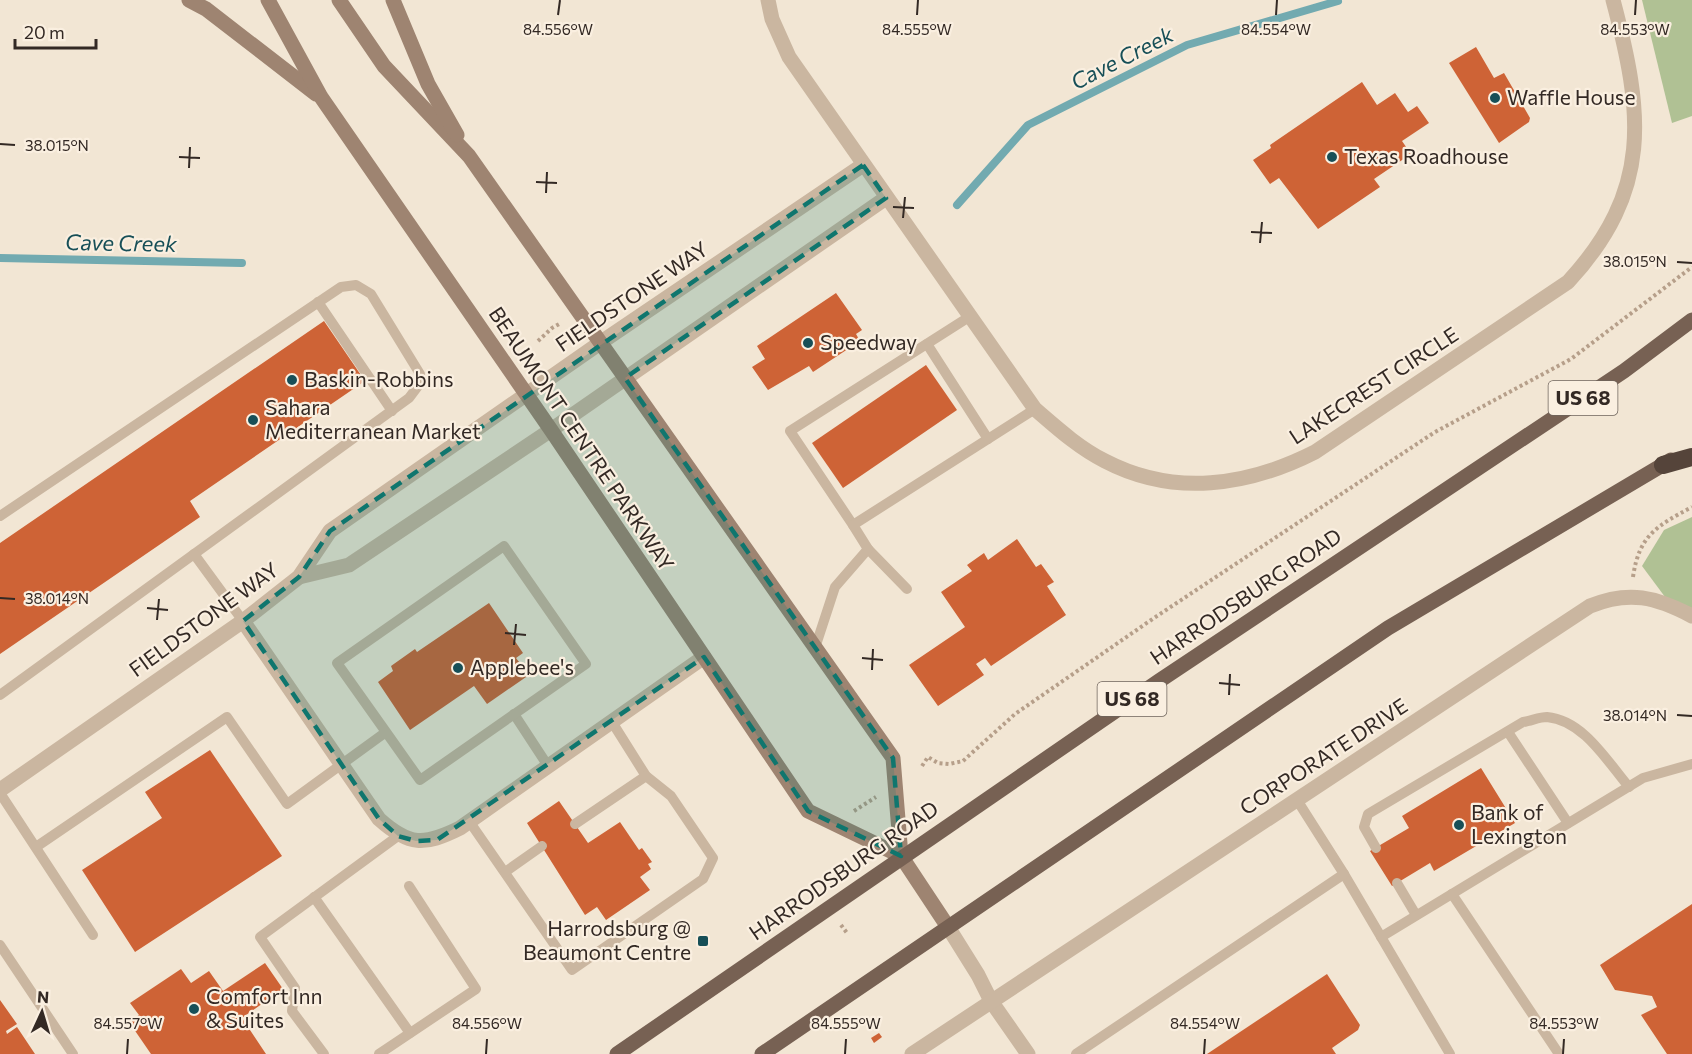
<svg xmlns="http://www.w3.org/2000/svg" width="1692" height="1054" font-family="Commissioner,sans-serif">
	<rect width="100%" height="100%" fill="#f2e6d4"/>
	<g fill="#b0c194">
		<polygon points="1642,0 1692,0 1692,116 1672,123"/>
		<polygon points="1692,517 1692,616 1671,605 1642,566 1664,530"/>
	</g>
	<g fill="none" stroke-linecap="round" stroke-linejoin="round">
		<g stroke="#72aab0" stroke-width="8">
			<polyline points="957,205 1028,125 1187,45 1338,1"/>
			<polyline points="0,258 242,263"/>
		</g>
	</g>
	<g fill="#ce6336">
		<polygon points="1476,47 1494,78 1504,73 1530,118 1529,122 1499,143 1449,63"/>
		<polygon points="1362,82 1377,105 1395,93 1408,112 1417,106 1429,123 1402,141 1411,154 1374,179 1380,187 1318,229 1279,178 1270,184 1253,160 1271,148 1270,145"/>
		<polygon points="836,293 862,330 856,334 860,341 813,372 809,366 768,390 752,367 765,359 757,346"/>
		<polygon points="324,321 365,381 190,501 200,517 0,654 0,543"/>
		<polygon points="926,365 957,410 843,488 812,443"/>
		<polygon points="1017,539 1036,567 1041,564 1054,582 1047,586 1066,615 991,666 985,658 976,664 984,675 938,706 909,665 965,627 941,592 972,571 967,565 984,553 988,560"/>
		<polygon points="489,603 523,653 516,658 529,675 487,704 474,686 410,730 378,682 393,671 391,666 415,649 417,652"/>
		<polygon points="210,750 282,856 135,952 82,870 162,818 145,792"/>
		<polygon points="1481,768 1515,823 1434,871 1430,863 1392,886 1370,851 1409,828 1402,816"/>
		<polygon points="559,801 588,843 620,822 639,850 642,848 652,862 648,864 651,869 640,877 650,890 606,920 597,907 585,915 527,823"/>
		<polygon points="1692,904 1692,1054 1667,1054 1641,1015 1657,1007 1652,996 1615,990 1600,965"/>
		<polygon points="265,963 283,989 242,1018 266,1054 151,1054 129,1022 139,1015 130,1003 181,969 191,983 209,971 223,991"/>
		<polygon points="1327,974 1360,1025 1358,1030 1332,1048 1336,1054 1207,1054"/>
		<polygon points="0,1000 17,1024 6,1031 7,1034 17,1027 35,1054 0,1054"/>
		<polygon points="879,1033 882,1037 874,1043 871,1038"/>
	</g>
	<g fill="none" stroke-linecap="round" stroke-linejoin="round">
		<g stroke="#b69f8a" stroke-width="4" stroke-dasharray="3 3" stroke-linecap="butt">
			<polyline points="538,341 552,328 561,323"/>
			<path d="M1633,577c6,-42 24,-51 59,-70"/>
			<polyline points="922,766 928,757 938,763 949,764 963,761 1015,714 1154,618 1435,432 1571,359 1692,267"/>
			<polyline points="854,811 876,797"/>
			<polyline points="841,925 847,933"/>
		</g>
		<g stroke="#cab6a0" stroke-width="10">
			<polyline points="318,302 392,411"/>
			<polyline points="927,344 988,439"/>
			<polyline points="0,516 341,287 356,285 371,294 420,374 418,386 409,398 0,695"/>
			<polyline points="853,525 790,431 969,317"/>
			<polyline points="868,549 907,589"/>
			<polyline points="194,554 243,621"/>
			<polyline points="815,648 835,587 868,549 853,525 1035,409"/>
			<polyline points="514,714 548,766"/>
			<polyline points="1508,732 1568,823"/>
			<polyline points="0,793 93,935"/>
			<polyline points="1297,800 1344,874 1450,1054"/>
			<polyline points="469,821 572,970 703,879 713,858 671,796 646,776 612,722"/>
			<polyline points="575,824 646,776"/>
			<polyline points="36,847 227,717 287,804 386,732 337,663 504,546 586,664 420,780 386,732"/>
			<path d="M1376,848l-12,-21 4,-13 155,-92c8,-1 16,-5 24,-5 36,3 60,44 82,70"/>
			<polyline points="505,872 542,846"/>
			<polyline points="1397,883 1416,915"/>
			<polyline points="1452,894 1559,1054"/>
			<polyline points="314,897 410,1033"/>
			<polyline points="1381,937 1643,778 1692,764"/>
			<polyline points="0,945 73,1054"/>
			<polyline points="324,1054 292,1011 295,988 260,937 398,836"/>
			<polyline points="379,1054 476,989 409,886"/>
			<polyline points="1076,1054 1344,874"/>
		</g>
		<g stroke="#cab6a0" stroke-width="15">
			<path d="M768,0l4,19 17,38 246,352c22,19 44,39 70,52 69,36 143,25 210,-9l253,-170c85,-92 75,-169 45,-282"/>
			<polyline points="299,577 349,565 551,430 886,198"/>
			<path d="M243,621l136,198c30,27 45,27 81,9l244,-171"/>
			<polyline points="0,790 243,621 299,577 330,531 600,343 863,165"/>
			<polyline points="948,927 978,975 991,1001 1028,1054"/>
			<path d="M912,1054l678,-448c39,-16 66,-9 102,10"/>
		</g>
		<g stroke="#9e8471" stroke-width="15">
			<polyline points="189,0 206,9 316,94"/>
			<polyline points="268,0 321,97 551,430 808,811 901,856"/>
			<polyline points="339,0 384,66 469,156 893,758 901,856 948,927"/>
			<polyline points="393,0 428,84 457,135"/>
		</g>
		<g stroke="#776153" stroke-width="15">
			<polyline points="617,1054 1159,681 1624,371 1692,320"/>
			<polyline points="762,1054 1388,628 1671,460"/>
		</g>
		<polyline stroke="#55443a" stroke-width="18" points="1663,465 1692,457"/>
	</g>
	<path fill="#0f766e" fill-opacity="0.2" stroke="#0f766e" stroke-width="4.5" stroke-dasharray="12 8" stroke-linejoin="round" d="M863,165l23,33 -261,180 268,380 8,98 -93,-45 -104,-154 -267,183 -21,1 -18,-5 -19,-17 -136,-198 56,-44 31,-46z"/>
	<path fill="none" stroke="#332924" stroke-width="2" d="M558,15l2,-15M917,15l1,-15M1276,15l1,-15M1635,15l1,-15M0,144l15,1M179,157l21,1M189,168l1,-21M536,182l21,1M546,193l1,-21M893,207l21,1M903,218l2,-21M1251,232l21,1M1260,243l2,-21M1677,262l15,1M0,598l15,1M147,608l21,2M157,620l2,-21M505,633l21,2M514,645l2,-21M862,658l21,2M872,670l1,-21M1219,683l21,2M1229,695l1,-21M1677,715l15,1M127,1054l1,-15M486,1054l1,-15M845,1054l1,-15M1204,1054l1,-15M1563,1054l1,-15"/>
	<g fill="#174f57" stroke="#faefe0" stroke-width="2">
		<circle cx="1495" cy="98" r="6"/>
		<circle cx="1332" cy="157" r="6"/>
		<circle cx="808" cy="343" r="6"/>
		<circle cx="292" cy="380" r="6"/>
		<circle cx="253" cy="420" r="6"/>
		<circle cx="458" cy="668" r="6"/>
		<circle cx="1459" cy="825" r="6"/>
		<rect x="697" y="935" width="12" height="12" rx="3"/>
		<circle cx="194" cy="1009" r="6"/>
	</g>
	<g text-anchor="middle" stroke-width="4.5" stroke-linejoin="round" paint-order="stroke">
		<g fill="#faefe0" stroke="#6f645c" stroke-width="1.5">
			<rect x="1548.5" y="381" width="69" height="34" rx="4.5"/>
			<rect x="1097.5" y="682" width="69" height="34" rx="4.5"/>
		</g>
		<g font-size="20" font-weight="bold" fill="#332924">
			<text x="1583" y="405">US 68</text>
			<text x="1132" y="706">US 68</text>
		</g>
		<g font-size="21" fill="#332924" stroke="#faefe0" text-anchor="start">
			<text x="1507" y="105">Waffle House</text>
			<text x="1344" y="164">Texas Roadhouse</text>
			<text x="820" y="350">Speedway</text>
			<text x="304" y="387">Baskin-Robbins</text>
			<text x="265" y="415">Sahara<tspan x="265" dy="24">Mediterranean Market</tspan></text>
			<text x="470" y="675">Applebee's</text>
			<text x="1471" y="820">Bank of<tspan x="1471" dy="24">Lexington</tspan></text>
			<text x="691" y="936" text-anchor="end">Harrodsburg @<tspan x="691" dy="24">Beaumont Centre</tspan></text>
			<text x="206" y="1004">Comfort Inn<tspan x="206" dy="24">&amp; Suites</tspan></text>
		</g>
		<g font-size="21" fill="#332924" stroke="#faefe0">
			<text transform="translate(632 297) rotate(-34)" y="7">FIELDSTONE WAY</text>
			<text transform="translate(1374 386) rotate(-33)" y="7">LAKECREST CIRCLE</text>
			<text transform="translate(581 439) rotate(56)" y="7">BEAUMONT CENTRE PARKWAY</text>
			<text transform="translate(1246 597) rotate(-34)" y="7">HARRODSBURG ROAD</text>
			<text transform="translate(204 620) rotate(-36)" y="7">FIELDSTONE WAY</text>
			<text transform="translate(1324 757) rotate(-33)" y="7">CORPORATE DRIVE</text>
			<text transform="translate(844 871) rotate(-35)" y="7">HARRODSBURG ROAD</text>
		</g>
		<g font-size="22" font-style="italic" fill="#174f57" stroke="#faefe0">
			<text transform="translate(1122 58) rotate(-27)" y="8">Cave Creek</text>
			<text transform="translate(121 243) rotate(1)" y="8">Cave Creek</text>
		</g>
	</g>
	<g font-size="15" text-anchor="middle" fill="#332924" stroke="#faefe0" stroke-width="4.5" stroke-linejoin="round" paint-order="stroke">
		<text x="558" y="35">84.556°W</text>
		<text x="917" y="35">84.555°W</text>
		<text x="1276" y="35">84.554°W</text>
		<text x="1635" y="35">84.553°W</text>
		<text x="57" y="151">38.015°N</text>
		<text x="1635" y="267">38.015°N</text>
		<text x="57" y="604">38.014°N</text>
		<text x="1635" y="721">38.014°N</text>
		<text x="128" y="1029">84.557°W</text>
		<text x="487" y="1029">84.556°W</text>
		<text x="846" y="1029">84.555°W</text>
		<text x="1205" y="1029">84.554°W</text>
		<text x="1564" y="1029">84.553°W</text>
	</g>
	<g transform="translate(42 1012) rotate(4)" stroke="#faefe0" stroke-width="4.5" paint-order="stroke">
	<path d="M0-4.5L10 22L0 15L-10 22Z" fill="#332924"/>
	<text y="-9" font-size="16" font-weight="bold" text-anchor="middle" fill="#332924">N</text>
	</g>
	<path d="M15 39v9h81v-9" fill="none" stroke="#332924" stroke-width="3"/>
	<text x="24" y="39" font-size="18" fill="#332924" stroke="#faefe0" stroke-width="4.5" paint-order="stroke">20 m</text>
</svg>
